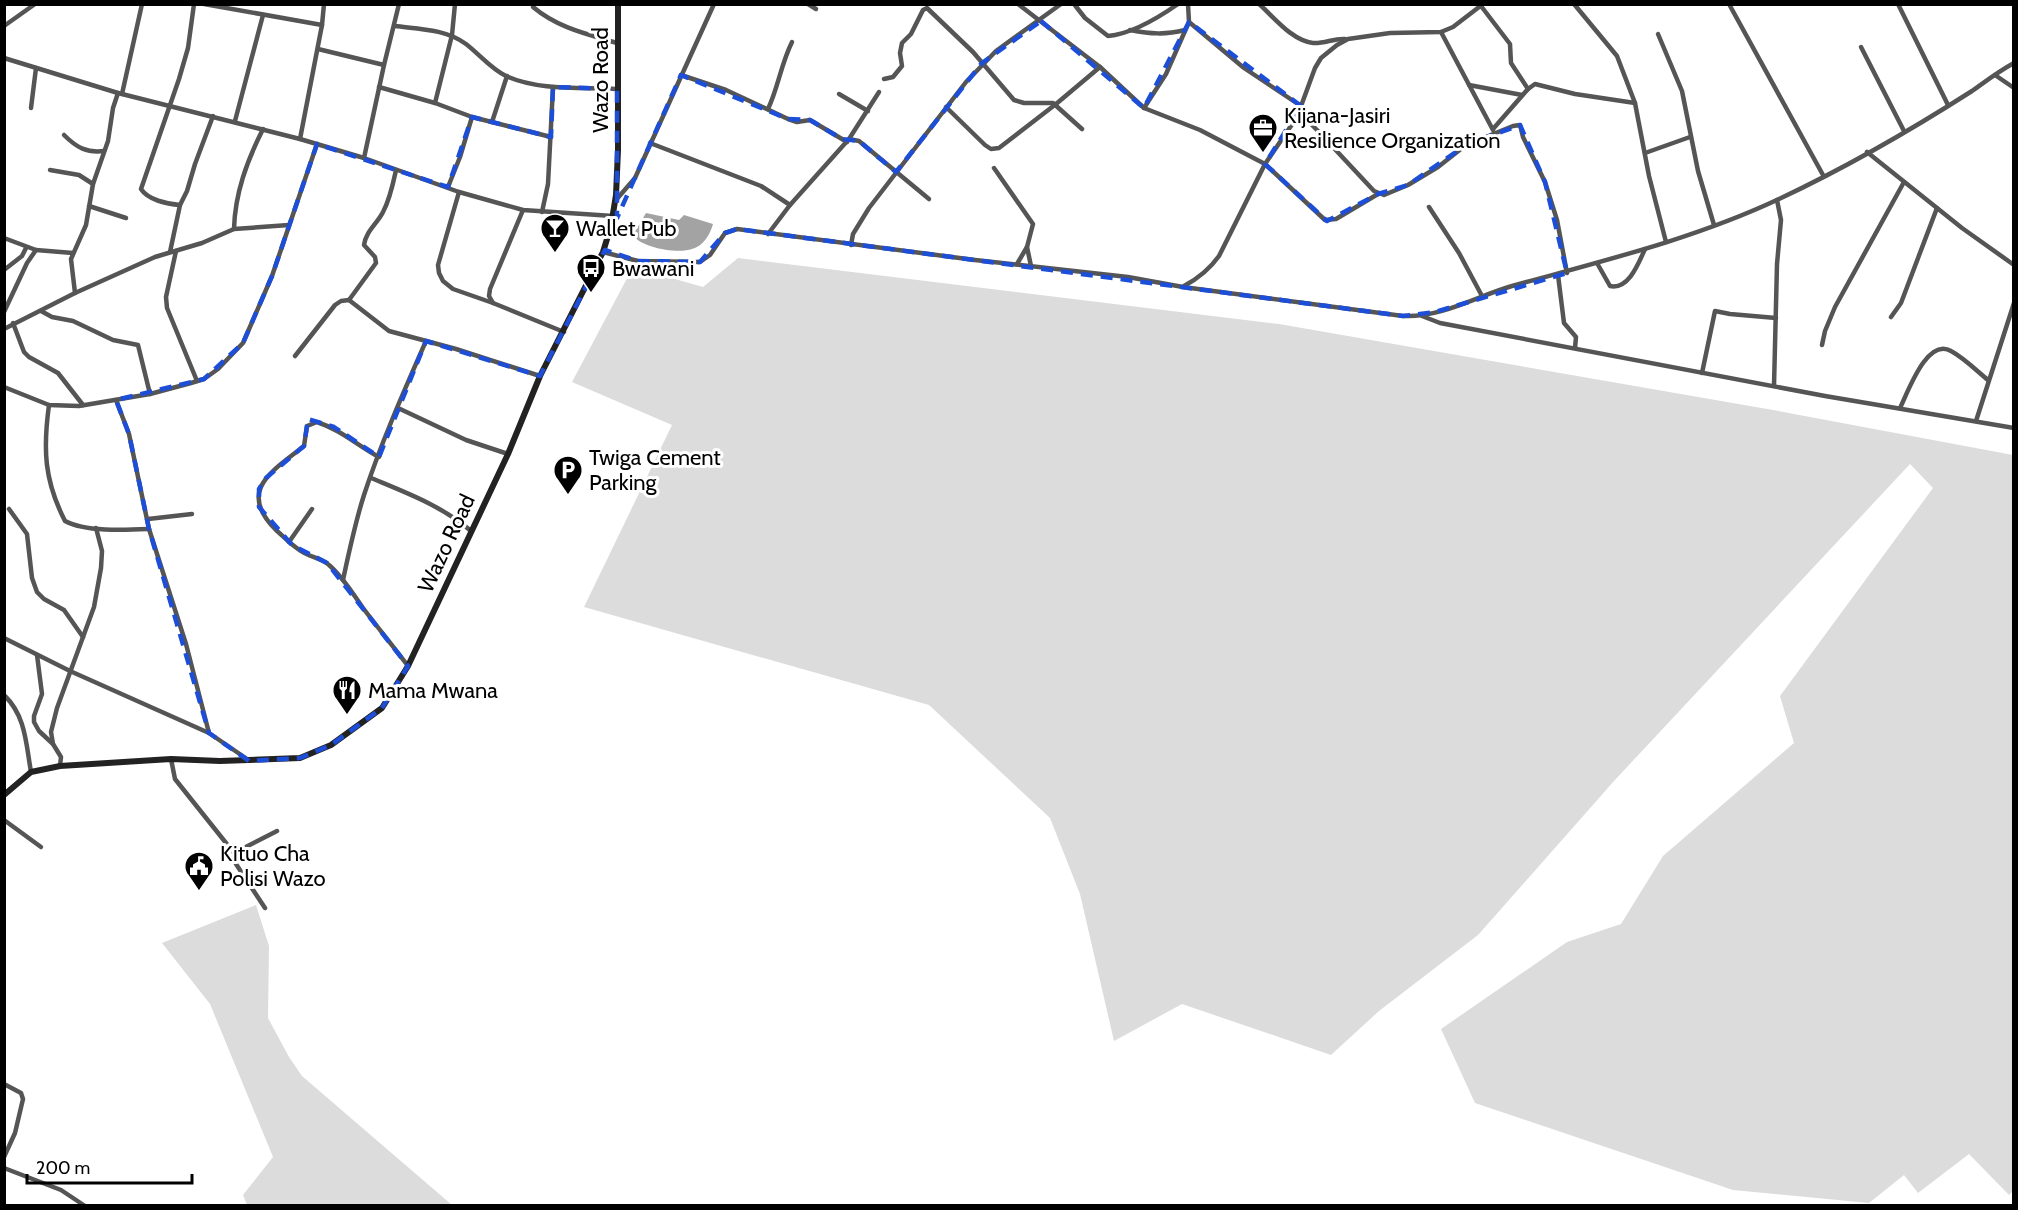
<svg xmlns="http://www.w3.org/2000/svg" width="2018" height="1210" font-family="Cabin,sans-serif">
	<rect width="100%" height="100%" fill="#fff"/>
	<g fill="#dcdcdc">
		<polygon points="738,258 1279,324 1773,410 2013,455 2013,1191 2009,1195 1969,1154 1918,1193 1904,1175 1869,1203 1733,1190 1475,1103 1441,1029 1567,942 1621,924 1663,856 1794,743 1780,696 1933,488 1910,464 1614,781 1478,935 1379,1011 1331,1055 1182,1004 1114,1041 1080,894 1050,818 929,705 584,607 672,425 572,382 633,267 703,287"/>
		<polygon points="256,905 269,946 268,1018 289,1057 302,1076 452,1205 247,1205 243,1195 273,1157 210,1004 162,943"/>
	</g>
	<path fill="#a3a3a3" d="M646,213l33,7 5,-5 29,9c-3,11 -10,22 -21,25 -14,5 -51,-1 -59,-14z"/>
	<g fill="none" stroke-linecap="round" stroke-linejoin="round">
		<g stroke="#555" stroke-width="4.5">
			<polyline points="204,4 322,25"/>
			<polyline points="808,4 816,9"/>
			<polyline points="1018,4 1100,67 1144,108 1200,130 1265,164 1325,220 1336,219 1378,194"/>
			<path d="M1074,4l11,14 23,18c24,-2 50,-18 70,-32"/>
			<path d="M1259,4c15,13 32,36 54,39 11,1 21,-5 32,-4"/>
			<polyline points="1574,4 1617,56 1635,103 1649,176 1666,242"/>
			<polyline points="1729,4 1823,175"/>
			<polyline points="1898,4 1948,105"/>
			<polyline points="1481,6 1510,44 1511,63 1528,89"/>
			<path d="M533,7c25,21 54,27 84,36"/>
			<polyline points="1189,22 1244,68 1301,106"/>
			<polyline points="4,26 35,4"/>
			<path d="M395,26c24,3 51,3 71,18 13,10 25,25 40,32 33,15 76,11 111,13"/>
			<path d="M1130,30c21,4 35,5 55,0"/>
			<polyline points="1441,32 1493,130"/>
			<polyline points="1658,34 1682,91 1698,171 1714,225"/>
			<polyline points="1861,47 1904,131"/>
			<polyline points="318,49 384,65"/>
			<polyline points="4,58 118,93 300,139 364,158 459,192 523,210 613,216"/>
			<polyline points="681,75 726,90 788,119 797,122 810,120 847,142"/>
			<polyline points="1995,75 2014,88"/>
			<polyline points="884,79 893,77 902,66 900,53 902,43 911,34 923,10 927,8 973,52 1014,100 1024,103 1053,103 1082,129"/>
			<polyline points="1469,85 1522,95"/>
			<polyline points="379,87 435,103 472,117 551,137"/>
			<polyline points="122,94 142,4"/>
			<polyline points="839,94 868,111"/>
			<polyline points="435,103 452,35 455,4"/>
			<polyline points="946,107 985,145 991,149 999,148 1056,104 1100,67"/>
			<polyline points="31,108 36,68"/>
			<polyline points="1144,108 1166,74 1189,22 1188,4"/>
			<path d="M768,109c10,-21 13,-45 24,-67"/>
			<polyline points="1297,117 1311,124 1317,130 1374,191 1384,195 1408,185 1438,167 1466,145 1513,126 1520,125 1523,137 1545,182 1557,220 1567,273"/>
			<polyline points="235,121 263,15"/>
			<polyline points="492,122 507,76"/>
			<polyline points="1493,129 1528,89 1535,84 1575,94 1635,103"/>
			<path d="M64,135c13,13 23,18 40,16"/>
			<polyline points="300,139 322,25 324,4"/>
			<polyline points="849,139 879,92"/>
			<polyline points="650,143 761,186 790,205"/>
			<polyline points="1867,152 1962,228 2014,265"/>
			<polyline points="1645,153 1690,137"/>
			<polyline points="364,158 384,65 399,4"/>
			<polyline points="994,168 1033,224 1027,247 1017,264"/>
			<polyline points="50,170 79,175 93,184"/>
			<polyline points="448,187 460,157 472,117"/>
			<polyline points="459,192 438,265 439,273 443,281 453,289 493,303 564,332"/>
			<polyline points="616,200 635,178 714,4"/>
			<path d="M180,205c-13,-1 -32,-5 -39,-16l38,-110 9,-31 6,-44"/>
			<polyline points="89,206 126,218"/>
			<polyline points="1429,207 1459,253 1482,296"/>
			<polyline points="542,212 548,184 553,87"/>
			<path d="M234,229c1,-36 13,-68 29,-100"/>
			<polyline points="768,234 790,205 849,139 859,141 929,199"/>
			<polyline points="4,238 36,250 73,253"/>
			<polyline points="851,245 853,234 869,208 966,82 996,51 1061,4"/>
			<polyline points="1027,247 1031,266"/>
			<polyline points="176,251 166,297 167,308 197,381"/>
			<polyline points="170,252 180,205 187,191 195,164 213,116"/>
			<path d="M603,252l35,9 62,1 10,-7 15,-22 12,-4 238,31 153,17 55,10 220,29c38,2 74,-20 109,-30 90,-25 182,-47 267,-87 66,-31 132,-69 193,-108 14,-10 27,-20 42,-28"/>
			<path d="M1597,263l13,23c19,4 29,-24 35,-37"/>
			<polyline points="4,270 22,256 26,248"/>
			<polyline points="1558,275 1564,323 1576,337 1575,348"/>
			<path d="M1184,286c15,-8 25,-16 35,-30l46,-92 32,-47 18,-49 6,-10 16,-13 11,-6 42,-6 51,-1 12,-5 30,-23"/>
			<polyline points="75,293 71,259 86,225 93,184 108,141 113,108 118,93"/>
			<path d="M349,300l27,-37 -1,-6 -11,-12c2,-14 13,-21 19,-33 7,-13 10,-28 13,-42"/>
			<polyline points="493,303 489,296 490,289 523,210"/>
			<polyline points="41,311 52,317 73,321 113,340 138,345 150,394"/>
			<polyline points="4,312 27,263 36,250"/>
			<polyline points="1422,316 1440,323 1825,396 2014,428"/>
			<polyline points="1891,317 1901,303 1937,208"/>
			<polyline points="13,323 24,352 29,357 58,373 83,405"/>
			<polyline points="4,329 75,293 155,257 202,243 234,229 289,225"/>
			<polyline points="1822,345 1825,331 1835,307 1904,182"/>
			<polyline points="295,356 335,305 341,301 349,300 389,331 456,349 540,376"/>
			<polyline points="1702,373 1715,311 1730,314 1776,318"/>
			<polyline points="1774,386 1777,264 1781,220 1777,200"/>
			<polyline points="4,387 49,405 79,406 150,394 191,383 204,379 218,369 243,343 272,276 317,144"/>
			<polyline points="116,400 129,434 149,529 186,644 209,733"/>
			<path d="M49,405c-6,44 -5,75 16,116 20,11 61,9 84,8"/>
			<polyline points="398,408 466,440 508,454"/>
			<path d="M1900,408c8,-16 27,-71 51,-57 13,7 26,20 37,29"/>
			<polyline points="1976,421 2014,303"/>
			<path d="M379,457c-22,-12 -38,-27 -62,-35l-10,4 -3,20c-31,25 -68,44 -28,84 8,7 15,15 25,21 8,6 21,7 28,14 14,12 24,29 34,43 15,20 31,39 45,58"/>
			<path d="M371,478c36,15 71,28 100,53"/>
			<polyline points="9,509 27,534 32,578 37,592 44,599 64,610 83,637"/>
			<polyline points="148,519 192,514"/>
			<polyline points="289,542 312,509"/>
			<path d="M343,580c6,-28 12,-57 21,-85 17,-52 40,-104 62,-154"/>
			<polyline points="4,638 70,671 209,733 247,759"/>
			<polyline points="37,655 42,694 34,716 34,722 39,731 53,744"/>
			<path d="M4,695c22,21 22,49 27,77"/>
			<polyline points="171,759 175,779 234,853 236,864 265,908"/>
			<polyline points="60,766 61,757 53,744 51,732 57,708 94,607 101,568 102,551 96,528"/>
			<polyline points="4,820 41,847"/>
			<polyline points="234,853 277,831"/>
			<polyline points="4,1084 21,1093 23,1099 15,1133 4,1157"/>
			<polyline points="4,1168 61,1190 85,1206"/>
		</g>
		<polyline stroke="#222" stroke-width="6" points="4,795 31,772 60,766 171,759 220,761 300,758 331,745 382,708 408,666 508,454 540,376 603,252 611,226 616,195 618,150 618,4"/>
	</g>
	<path fill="none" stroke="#1d4ed8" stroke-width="4.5" stroke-dasharray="12 8" stroke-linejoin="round" d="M1041,21l103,87 45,-86 112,84 -36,58 62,57 51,-27 30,-9 58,-40 54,-20 25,57 22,91 -132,39 -32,4 -666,-87 -12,4 -25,29 -62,-1 -33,-11 -65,126 -114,-35 -47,116 -45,-30 -26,-8 -4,27 -38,32 -7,11v18l33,38 35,18 81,103 -26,42 -51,37 -31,13 -51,3 -40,-28 -60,-204 -20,-95 -13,-34 88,-21 39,-36 29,-67 45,-132 131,43 24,-70 79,20 2,-50 64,2v129l64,-143 107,44 22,1 32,19 17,2 37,31 86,-109z"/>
	<defs>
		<g id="office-pin" transform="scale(1.5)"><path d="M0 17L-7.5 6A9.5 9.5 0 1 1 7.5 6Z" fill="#000" stroke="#fff"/><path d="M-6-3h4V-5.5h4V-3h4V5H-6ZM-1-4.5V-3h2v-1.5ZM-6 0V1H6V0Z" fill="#fff"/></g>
		<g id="bar-pin" transform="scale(1.5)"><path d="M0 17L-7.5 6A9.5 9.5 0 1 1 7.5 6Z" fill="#000" stroke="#fff"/><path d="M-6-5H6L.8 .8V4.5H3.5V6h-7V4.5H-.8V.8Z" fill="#fff"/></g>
		<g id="bus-pin" transform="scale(1.5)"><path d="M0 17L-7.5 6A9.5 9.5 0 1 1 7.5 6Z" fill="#000" stroke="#fff"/><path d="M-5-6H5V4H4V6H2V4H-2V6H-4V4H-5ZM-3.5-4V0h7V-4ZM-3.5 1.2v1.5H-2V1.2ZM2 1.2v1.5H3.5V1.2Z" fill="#fff"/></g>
		<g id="parking-pin" transform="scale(1.5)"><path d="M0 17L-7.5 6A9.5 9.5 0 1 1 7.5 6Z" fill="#000" stroke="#fff"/><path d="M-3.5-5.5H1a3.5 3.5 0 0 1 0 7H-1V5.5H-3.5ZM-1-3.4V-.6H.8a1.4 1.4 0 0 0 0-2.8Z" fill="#fff"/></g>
		<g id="restaurant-pin" transform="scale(1.5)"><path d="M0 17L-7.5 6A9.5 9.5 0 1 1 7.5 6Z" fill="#000" stroke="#fff"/><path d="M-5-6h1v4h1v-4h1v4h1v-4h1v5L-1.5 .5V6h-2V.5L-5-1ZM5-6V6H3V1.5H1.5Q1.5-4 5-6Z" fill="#fff"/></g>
		<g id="civic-pin" transform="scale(1.5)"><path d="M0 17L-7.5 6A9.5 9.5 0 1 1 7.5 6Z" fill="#000" stroke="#fff"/><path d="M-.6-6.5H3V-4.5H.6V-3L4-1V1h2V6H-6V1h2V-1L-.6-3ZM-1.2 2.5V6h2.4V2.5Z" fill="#fff"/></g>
	</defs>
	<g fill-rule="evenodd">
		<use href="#office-pin" x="1263" y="128"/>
		<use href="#bar-pin" x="555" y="228"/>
		<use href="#bus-pin" x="591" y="268"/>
		<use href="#parking-pin" x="568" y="470"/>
		<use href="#restaurant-pin" x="347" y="690"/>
		<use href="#civic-pin" x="199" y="866"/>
	</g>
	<g text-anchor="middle" stroke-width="6" stroke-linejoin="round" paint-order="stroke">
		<g font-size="22" fill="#000" stroke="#fff">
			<text transform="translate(600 80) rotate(-90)" y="8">Wazo Road</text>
			<text transform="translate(446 543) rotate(-65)" y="8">Wazo Road</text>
		</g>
		<g font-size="22" fill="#000" stroke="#fff" text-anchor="start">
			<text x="1284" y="123">Kijana-Jasiri<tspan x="1284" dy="25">Resilience Organization</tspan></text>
			<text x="576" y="236">Wallet Pub</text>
			<text x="612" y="276">Bwawani</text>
			<text x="589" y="465">Twiga Cement<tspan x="589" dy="25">Parking</tspan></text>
			<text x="368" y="698">Mama Mwana</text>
			<text x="220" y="861">Kituo Cha<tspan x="220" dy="25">Polisi Wazo</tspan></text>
		</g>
	</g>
	<rect width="2018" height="1210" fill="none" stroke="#000000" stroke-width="12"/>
	<path d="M27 1174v9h165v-9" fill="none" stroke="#000000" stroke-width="3"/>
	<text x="36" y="1174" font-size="18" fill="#000000" stroke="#ffffff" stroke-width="4.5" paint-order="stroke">200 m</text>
</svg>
